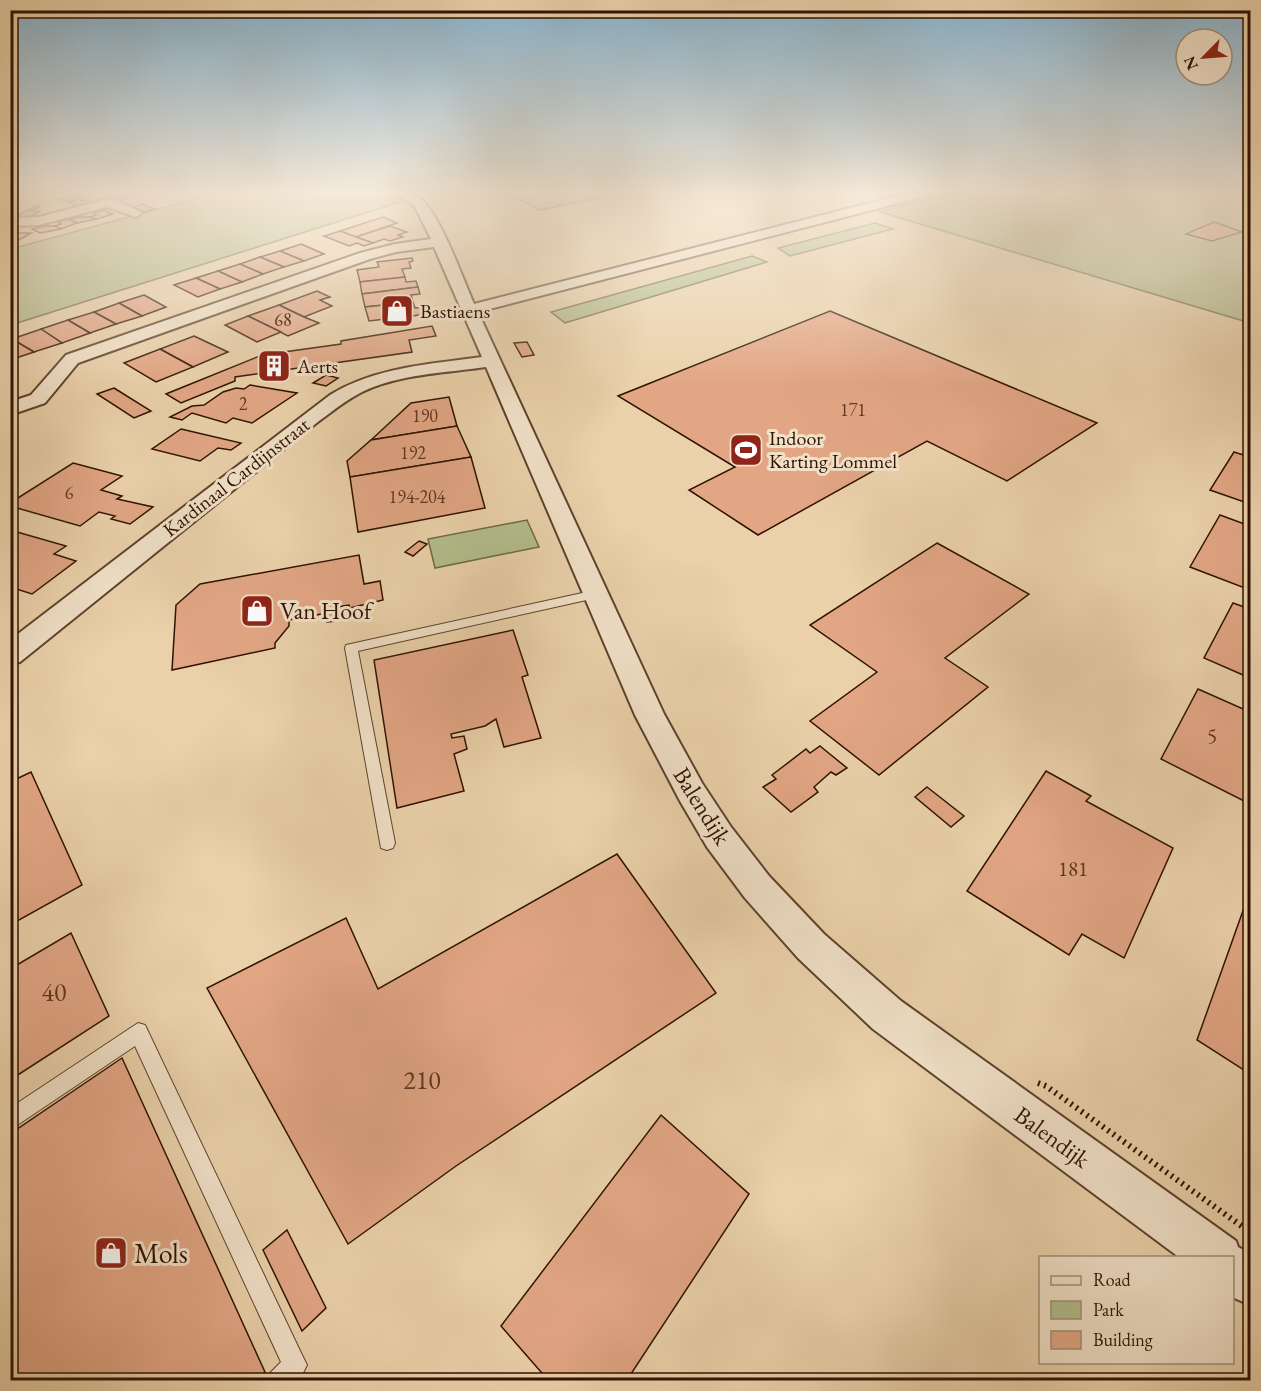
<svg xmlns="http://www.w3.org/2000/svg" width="1261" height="1391" font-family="'EB Garamond',serif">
	<rect width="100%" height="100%" fill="#ead1aa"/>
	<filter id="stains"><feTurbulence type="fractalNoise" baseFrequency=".00333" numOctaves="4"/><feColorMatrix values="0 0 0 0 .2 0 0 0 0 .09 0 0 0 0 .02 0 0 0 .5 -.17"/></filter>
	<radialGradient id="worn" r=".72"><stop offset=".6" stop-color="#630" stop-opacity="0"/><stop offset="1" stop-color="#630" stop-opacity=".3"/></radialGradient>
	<g fill="#b2bd8c" stroke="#706847" stroke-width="1.5">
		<polygon points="224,191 387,191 403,201 11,325 11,249"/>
		<polygon points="960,191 1250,191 1250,323 880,212"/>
		<polygon points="875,223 893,229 790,256 778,248"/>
		<polygon points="752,256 767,262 565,323 551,312"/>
		<polygon points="527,520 539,547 435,568 428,539"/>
	</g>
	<g fill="#e2a685" stroke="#2f1202" stroke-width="1.5">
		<polygon points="133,191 138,195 123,199 117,197"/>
		<polygon points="504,191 630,191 540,210"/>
		<polygon points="72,195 82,197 69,202 57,199"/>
		<polygon points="79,199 81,201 90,200 87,201 90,203 75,206 69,203"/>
		<polygon points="143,204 149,207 155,209 145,212 132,207"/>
		<polygon points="36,206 40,206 31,211 40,211 29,218 16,216"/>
		<polygon points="104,210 113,214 97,219 90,217 96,215 93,213"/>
		<polygon points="80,217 90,217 97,219 77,223 69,219"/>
		<polygon points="383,217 397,223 356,237 340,231"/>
		<polygon points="69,219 77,223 61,229 55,226 61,224 57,222"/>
		<polygon points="1214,222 1242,232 1212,241 1186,234"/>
		<polygon points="45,226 55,226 61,229 40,233 32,229"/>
		<polygon points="390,226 407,232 398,235 403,237 390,241 384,239 373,243 356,237"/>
		<polygon points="340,231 356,237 373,243 364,246 357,243 349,246 324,236"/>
		<polygon points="19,233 31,233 19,240 10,240 10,234"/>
		<polygon points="301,244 324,254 304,261 280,251"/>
		<polygon points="280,251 304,261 284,267 260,257"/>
		<polygon points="260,257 284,267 263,274 240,264"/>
		<polygon points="412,258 413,261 409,262 411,268 402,269 405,277 360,282 357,270 379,267 377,262"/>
		<polygon points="240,264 263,274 242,282 218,271"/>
		<polygon points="218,271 242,282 220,289 196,278"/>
		<polygon points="405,277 406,282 416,281 418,287 362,294 360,282"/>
		<polygon points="196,278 220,289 198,297 174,285"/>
		<polygon points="418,287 420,294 411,295 413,302 365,307 362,294"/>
		<polygon points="317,291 330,297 320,300 332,306 304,317 279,305"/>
		<polygon points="144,295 166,307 142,316 119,303"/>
		<polygon points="413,302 415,308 426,307 428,314 369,321 365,307"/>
		<polygon points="119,303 142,316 116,324 94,312"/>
		<polygon points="279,305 304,317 319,323 288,336 248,316"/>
		<polygon points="830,311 1097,423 1007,481 927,441 758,535 689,490 735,467 618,396"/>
		<polygon points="94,312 116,324 90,333 68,320"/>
		<polygon points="248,316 281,332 257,342 225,325"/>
		<polygon points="68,320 90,333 62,343 41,329"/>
		<polygon points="432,326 436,336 409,340 412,352 235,377 235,381 181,403 166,394 262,355 341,344 341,341"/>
		<polygon points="41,329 62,343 34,352 12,339"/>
		<polygon points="194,336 228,352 193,367 160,349"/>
		<polygon points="10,339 12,339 34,352 10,360"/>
		<polygon points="527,342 534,355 522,357 514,343"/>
		<polygon points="160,349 193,367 156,382 124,363"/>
		<polygon points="326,375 338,378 326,386 313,383"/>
		<polygon points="250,385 297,393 252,423 233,418 226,423 192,413 182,420 170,417 192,406 204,405 223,392 236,388 244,389"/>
		<polygon points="114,388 151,411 134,418 97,394"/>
		<polygon points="449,397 457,426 371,440 411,403"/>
		<polygon points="457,426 471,457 350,477 347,461 371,440"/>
		<polygon points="181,429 241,443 231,450 218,448 200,461 152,449"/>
		<polygon points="1234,452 1250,457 1250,504 1210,490"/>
		<polygon points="471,457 485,508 358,532 350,477"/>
		<polygon points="73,463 122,476 101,490 122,496 117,499 153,507 130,524 111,519 115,516 99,512 80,526 10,506 10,503"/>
		<polygon points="1220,515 1250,526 1250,590 1190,567"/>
		<polygon points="10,530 66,546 54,554 76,561 32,594 10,587"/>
		<polygon points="419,541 427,544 413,556 405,552"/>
		<polygon points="937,543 1029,594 945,658 988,687 879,775 810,721 877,672 810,625"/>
		<polygon points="359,555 364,584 380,581 383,600 350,608 349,605 337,607 337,621 327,622 327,613 289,620 289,626 275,643 275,648 172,670 176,605 200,584"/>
		<polygon points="1233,603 1250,609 1250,678 1204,658"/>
		<polygon points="513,630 528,675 522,677 541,738 504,747 496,719 485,726 451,734 452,738 464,736 467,749 454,754 464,791 397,808 374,660"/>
		<polygon points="1198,689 1250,712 1250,804 1161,759"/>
		<polygon points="820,746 847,768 836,775 831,772 814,787 818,792 791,812 763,787 776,779 772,775 806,749 810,753"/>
		<polygon points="1046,771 1091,796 1086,801 1173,848 1124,958 1082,934 1069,955 967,891"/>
		<polygon points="31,772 82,885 10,925 10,782"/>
		<polygon points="927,787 964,816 951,827 915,797"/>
		<polygon points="617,854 716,993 456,1166 348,1244 207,988 346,918 378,989"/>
		<polygon points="1250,891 1250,1074 1197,1040"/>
		<polygon points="71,933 109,1016 10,1080 10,969"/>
		<polygon points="122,1058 265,1372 256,1380 10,1380 10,1134"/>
		<polygon points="661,1115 749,1194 627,1380 548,1380 501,1326"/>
		<polygon points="287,1230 326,1308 302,1331 263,1250"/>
	</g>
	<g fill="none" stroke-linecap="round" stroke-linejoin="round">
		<g stroke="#5e422c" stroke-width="2">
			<g id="lane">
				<polygon points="596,590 600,591 602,594 600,597 358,651 395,843 393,848 387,850 381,848 345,648 346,645"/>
				<polygon points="138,1023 145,1025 303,1357 307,1365 303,1373 296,1380 267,1380 271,1372 281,1362 135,1046 10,1130 10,1108"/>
			</g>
		</g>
		<g stroke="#5e422c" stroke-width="4">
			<g id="street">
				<polygon points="10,191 25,191 10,199"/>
				<path d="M393,191c12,-1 24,3 33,13 19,24 35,70 48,100l443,-113h19l-2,3 -456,118 186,402 38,69 29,44 38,49 55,58 77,67 335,240 2,6 12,6v52l-18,-8v-39h-52l-307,-229 -75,-71 -53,-60 -38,-51 -27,-46 -45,-86 -149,-348c-41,6 -87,7 -124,25 -16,8 -29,19 -43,29l-299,241 -10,2v-24l320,-245c45,-28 101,-31 152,-38l-48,-110 -38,5 -26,7 -292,104 -33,40 -35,12v-13l21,-7 35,-40 294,-102 35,-9 36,-5 -16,-32z"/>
				<polygon points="107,199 119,201 142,213 136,217 107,207 39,225 10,226 10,218 39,217"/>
			</g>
		</g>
		<g stroke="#2f1202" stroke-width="1.5" stroke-dasharray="1 1.5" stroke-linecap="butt">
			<polyline points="945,193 956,191"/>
			<polyline points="139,197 166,191"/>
		</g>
		<polyline stroke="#2f1202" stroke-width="6" stroke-dasharray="2 4.5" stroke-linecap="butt" points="1038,1083 1046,1086 1250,1232"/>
		<use href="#lane" fill="#f1e1c8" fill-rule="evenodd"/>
		<use href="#street" fill="#f1e1c8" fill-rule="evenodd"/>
	</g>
	<linearGradient id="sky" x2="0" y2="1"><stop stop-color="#88b5d1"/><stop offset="0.5" stop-color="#f6ead9"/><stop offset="1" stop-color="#f6ead9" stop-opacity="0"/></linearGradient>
	<rect width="1261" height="385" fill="url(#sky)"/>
	<defs>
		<g id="shop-square" transform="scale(1.725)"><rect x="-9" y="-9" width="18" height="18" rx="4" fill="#8f2418" stroke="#f1e1c8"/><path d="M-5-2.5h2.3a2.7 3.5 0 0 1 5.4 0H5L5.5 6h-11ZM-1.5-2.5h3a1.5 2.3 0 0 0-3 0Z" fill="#fff"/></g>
		<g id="building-square" transform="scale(1.725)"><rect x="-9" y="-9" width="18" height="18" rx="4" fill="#8f2418" stroke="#f1e1c8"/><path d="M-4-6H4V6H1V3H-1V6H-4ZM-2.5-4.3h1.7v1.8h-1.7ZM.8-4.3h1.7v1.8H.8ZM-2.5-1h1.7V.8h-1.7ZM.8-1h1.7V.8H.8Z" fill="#fff"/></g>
		<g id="stadium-square" transform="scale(1.725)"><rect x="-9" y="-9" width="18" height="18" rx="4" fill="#8f2418" stroke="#f1e1c8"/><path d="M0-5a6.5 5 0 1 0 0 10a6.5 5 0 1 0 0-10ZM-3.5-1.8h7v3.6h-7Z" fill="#fff"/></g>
	</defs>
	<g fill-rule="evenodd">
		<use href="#shop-square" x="397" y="311"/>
		<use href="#building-square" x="274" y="366"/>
		<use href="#stadium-square" x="746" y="450"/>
		<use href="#shop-square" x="257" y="611"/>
		<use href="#shop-square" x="111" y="1253"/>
	</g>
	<g text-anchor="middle" stroke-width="6" stroke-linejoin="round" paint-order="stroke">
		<g font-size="18" fill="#5c3723">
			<text x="283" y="326">68</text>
			<text x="243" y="410">2</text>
			<text x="853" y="416">171</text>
			<text x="425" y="422">190</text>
			<text x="413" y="459">192</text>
			<text x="69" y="499">6</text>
			<text x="417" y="503">194-204</text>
		</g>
		<g font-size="20" fill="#2f1202" stroke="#f1e1c8" text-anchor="start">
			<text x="420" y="318">Bastiaens</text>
			<text x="297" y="373">Aerts</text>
			<text x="769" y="445">Indoor<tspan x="769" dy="23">Karting Lommel</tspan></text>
		</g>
		<g font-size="20" fill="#2f1202" stroke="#f1e1c8">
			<text transform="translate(236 477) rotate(-38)" y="7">Kardinaal Cardijnstraat</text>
		</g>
		<g font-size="21" fill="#5c3723">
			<text x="1212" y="743">5</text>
			<text x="1073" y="876">181</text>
		</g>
		<g font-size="24" fill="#2f1202" stroke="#f1e1c8" text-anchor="start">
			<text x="280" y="619">Van Hoof</text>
		</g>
		<g font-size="24" fill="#2f1202" stroke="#f1e1c8">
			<text transform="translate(702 806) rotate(58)" y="8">Balendijk</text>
			<text transform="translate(1052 1137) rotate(36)" y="8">Balendijk</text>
		</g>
		<g font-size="26" fill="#5c3723">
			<text x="54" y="1001">40</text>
			<text x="422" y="1089">210</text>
		</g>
		<g font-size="28" fill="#2f1202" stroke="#f1e1c8" text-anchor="start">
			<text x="134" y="1263">Mols</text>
		</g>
	</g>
	<rect width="1261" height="1391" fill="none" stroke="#ead1aa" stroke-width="36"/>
	<rect x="12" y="12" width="1237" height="1367" fill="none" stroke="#2f1202" stroke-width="3"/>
	<rect x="18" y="18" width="1225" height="1355" fill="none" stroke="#2f1202" stroke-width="1.5"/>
	<rect x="1039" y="1256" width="195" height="108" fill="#f1e1c8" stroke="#a38e79" stroke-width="1.5"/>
	<rect x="1051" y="1276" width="30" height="9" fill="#f1e1c8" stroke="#a38e79" stroke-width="1.5"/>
	<text x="1093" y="1286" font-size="18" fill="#2f1202">Road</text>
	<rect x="1051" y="1301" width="30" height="18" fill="#b2bd8c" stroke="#a38e79" stroke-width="1.5"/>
	<text x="1093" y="1316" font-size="18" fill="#2f1202">Park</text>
	<rect x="1051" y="1331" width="30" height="18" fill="#e2a685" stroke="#a38e79" stroke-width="1.5"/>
	<text x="1093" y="1346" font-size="18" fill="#2f1202">Building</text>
	<g transform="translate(1204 57) rotate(245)"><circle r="28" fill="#f1e1c8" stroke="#a38e79" stroke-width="1.5"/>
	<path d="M0-4.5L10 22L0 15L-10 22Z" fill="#8f2418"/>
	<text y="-9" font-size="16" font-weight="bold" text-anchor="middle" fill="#2f1202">N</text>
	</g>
	<rect width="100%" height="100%" filter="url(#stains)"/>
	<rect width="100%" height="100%" fill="url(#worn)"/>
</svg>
